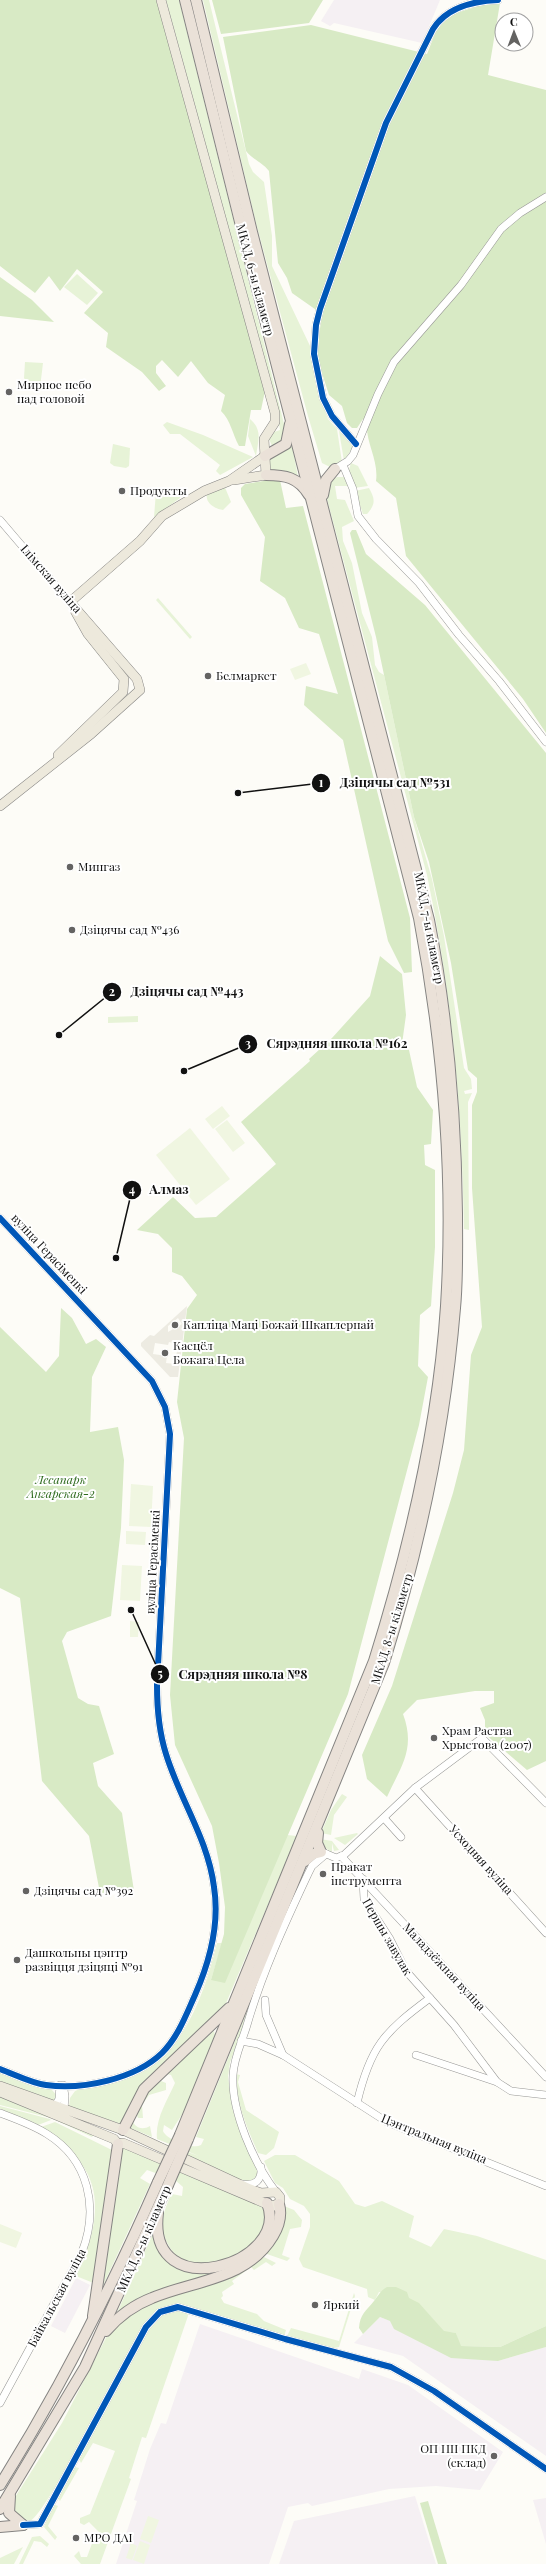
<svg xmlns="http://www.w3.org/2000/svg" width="546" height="2564" font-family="'Playfair Display',serif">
	<rect width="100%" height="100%" fill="#fdfcf7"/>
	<g fill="#f5f0f3">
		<polygon points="334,0 440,0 422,43 334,23 330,26 321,21"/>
		<polygon points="76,2278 90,2285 65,2333 51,2326"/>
		<polygon points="380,2317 498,2361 546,2347 546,2456 403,2356 354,2343"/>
		<polygon points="200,2324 359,2379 362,2369 408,2385 503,2452 480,2490 436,2486 389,2489 312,2506 308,2503 288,2507 269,2564 116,2564 137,2501 134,2500 150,2449 161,2423 166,2424"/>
		<polygon points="415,2496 436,2564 279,2564 294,2521"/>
		<polygon points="546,2498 546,2544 533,2500"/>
	</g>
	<g fill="#e7f3d7">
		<polygon points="166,0 179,0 286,432 283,442 272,446 269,439 274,432 280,430 276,400"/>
		<polygon points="203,0 209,0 249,164 253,172 264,182 272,236 272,266 311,348 316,385 328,419 337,429 342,462 330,467 322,463 308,416 256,223"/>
		<polygon points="77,274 98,293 87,305 64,287"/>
		<polygon points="25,362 43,363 40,388 30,388 24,378"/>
		<path d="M250,419c13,11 8,22 6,37l-8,-20z"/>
		<polygon points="167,422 203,435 253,457 220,475 216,471 220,465 180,434 170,434 163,425"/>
		<polygon points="339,431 350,441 353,447 344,461"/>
		<polygon points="291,440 298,477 271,471 268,458"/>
		<polygon points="113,444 130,448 129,466 126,468 114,466 110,463"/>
		<polygon points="351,463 358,466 368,486 354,488 349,470"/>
		<path d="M337,477h8l4,9h-14l2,13 8,1 9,21 -12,6 1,14 9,22 10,50 10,24 3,28 4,7 5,3 30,142 18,62 12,57 20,132 7,11 1,10 -8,2 1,3 7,-1 -4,9 1,128 -5,-1c-2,-119 -12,-236 -37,-354l-100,-376c-1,-9 2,-17 10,-22z"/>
		<path d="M224,485l7,17 -8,8c-8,-1 -18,-7 -16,-16z"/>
		<path d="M369,488c6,11 7,16 -2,26h-4l-8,-23z"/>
		<polygon points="180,491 180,498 154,517 156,492"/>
		<polygon points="158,598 192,637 190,639 156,600"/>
		<polygon points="138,1016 138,1022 108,1023 108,1017"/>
		<polygon points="342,1794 347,1797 334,1815 331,1835 321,1833 331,1810"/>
		<polygon points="357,1833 358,1834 345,1845 334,1838"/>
		<path d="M287,1835l10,1 -73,172 -68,65 -35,51 -52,-17 1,-9 5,-7c17,-8 38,-8 56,-14 52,-19 74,-85 86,-134h5l-11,37 37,-57z"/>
		<polygon points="320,1839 332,1841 339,1850 334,1851 332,1843 332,1852 322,1846"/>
		<path d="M251,2002l-7,26 -14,34 -2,15 5,33 7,22 19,37v7l-8,6 -12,-2 -41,-20 -36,-15 -3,-3 40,14 -42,-17c-2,-20 10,-38 18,-56l-4,-8 -8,-2 51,-42 1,4 -30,75 -13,20 -8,-5 -1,6c4,9 29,19 38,14l3,-6 -8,-2z"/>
		<polygon points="0,2071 52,2090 57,2096 53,2102 0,2083"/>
		<path d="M236,2074l4,1 -2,7 8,28 33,22 -5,16 -8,7 -8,-2c-11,-26 -22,-49 -22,-79z"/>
		<path d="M161,2081l5,2v7l-17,5 -7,10 1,13h-5l-2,-5c5,-11 14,-27 25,-32z"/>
		<polygon points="0,2096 93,2135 92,2137 51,2118 0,2105"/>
		<polygon points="0,2106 50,2119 51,2120 38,2125 0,2109"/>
		<path d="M132,2120c4,9 11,10 18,6l2,11 -24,-10z"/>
		<path d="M55,2122l59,29 -18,133 -20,-8c18,-38 33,-85 -2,-121 -9,-10 -22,-19 -33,-28z"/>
		<path d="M123,2148l134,52 10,10 -4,21 -16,19 -32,16 -36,-6c-19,-23 -21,-36 -9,-63l2,-3 10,2 1,-9 -8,-7 -28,-10 -7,8 10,6 -49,106 18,-139z"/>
		<path d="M275,2155h20l44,26 16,23 10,3 17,-6 32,15 -5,21 22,10 13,-18 33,7 69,24v66l-46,21 -40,-1 -4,-13 -12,-1c-27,-32 -25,-32 -65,-40l-4,8 -7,-3 -1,-8 -64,-22 -4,-8 11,-32v-13l-6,-8 -14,-7 -7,-11 -8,-5 -11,-22z"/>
		<polygon points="284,2206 294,2210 302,2220 301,2227 290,2229 282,2255 290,2258 287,2261 264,2253"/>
		<polygon points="276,2209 277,2218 247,2261 116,2315 155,2229 162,2249 199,2272 205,2272 233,2265 273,2221 273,2212"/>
		<path d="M264,2257l12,6 -4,3 -6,-4 -12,8 -3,-3 -19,14 2,3 -12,8 1,4 -2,2 3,5 33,11 7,7 22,9 -2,7 -97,-31c-20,-3 -30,3 -42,18 -15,27 -98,190 -115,197l-16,-4 -2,-15 50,-79 48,-93 28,-22 107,-38z"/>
		<polygon points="354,2293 355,2296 339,2347 334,2348 287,2336 291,2328 339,2341"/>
		<polygon points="175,2308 188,2313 188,2316 146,2438 142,2437 129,2478 131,2479 100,2564 81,2564 74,2556 79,2551 81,2557 87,2557 94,2538 99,2532 89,2522 84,2525 80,2523 80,2518 90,2514 115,2451 93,2443 81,2463 79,2459 145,2333 158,2317"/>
		<polygon points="75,2467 79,2468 60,2501 57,2498"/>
		<polygon points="53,2504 58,2506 48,2526 57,2537 55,2540 44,2527"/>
		<polygon points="40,2536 49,2544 47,2547 41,2542 34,2541 23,2564 19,2564 32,2537"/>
		<polygon points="23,2547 14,2564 0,2564 0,2558"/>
	</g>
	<g fill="#d8eac5">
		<path d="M0,0h157l108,391 -4,19h-10l-6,36h-6c-7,-13 -8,-25 -18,-35l4,-16 -17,-12 -17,-22 -13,16 -16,-17 -6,6v7l10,13 -7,5 -17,-19 -36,-25 2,-14 -24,-20 19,-21 -26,-23 -17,22 -11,-15 -14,17 -35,-27z"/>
		<polygon points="212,0 323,0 309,23 221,34"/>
		<path d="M500,3l-12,72 58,15v643l-23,-34 -117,-143 -10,-58 -20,-17c3,-21 -11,-39 -9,-59l-4,-3 -6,9h-5l-5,-5 -5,-17 -13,-11 -10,-31 -2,-14 5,-36 -30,-21 -5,-15 -9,-15 -9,-92c-7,-9 -16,-11 -23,-20l-23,-114 88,-12 116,29 14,-36 40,-13z"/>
		<polygon points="0,277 32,300 54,322 0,316"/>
		<polygon points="269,480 280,480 286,508 303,506 410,918 412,972 404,973 388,941 343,740 304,705 306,686 338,694 319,634 299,628 285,598 260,581 265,537 241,495 241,488 245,484"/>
		<path d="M352,530h4l10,24 59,51 121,148v1008l-19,9 -42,-36v-14l-5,-12 14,-5v-12h-19l-58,9 -14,14c13,35 -2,52 -16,83l-20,-18 -5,-24 30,-69 61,-193 11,-43 7,-95 11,-28 -10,-139v-83l5,-13v-14l-9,-8 -17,-107 -22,-101 -15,-45 -38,-180 -26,-104z"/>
		<polygon points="380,956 402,974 406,1015 402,1044 409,1050 417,1087 433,1110 431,1144 424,1145 425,1165 435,1170 435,1247 431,1306 420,1315 418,1366 428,1377 419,1425 348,1694 225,1983 211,1980 224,1934 225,1907 219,1863 212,1826 175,1745 170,1695 184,1438 177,1402 187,1309 197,1295 182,1276 172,1272 172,1248 158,1234 137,1230 173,1197 195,1218 216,1217 276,1164 241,1122 310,1061 309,1059 332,1038 370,996"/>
		<polygon points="61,1308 72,1318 86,1344 96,1339 106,1347 92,1377 90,1432 118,1427 124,1460 121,1528 111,1616 67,1632 62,1641 78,1698 88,1704 99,1706 114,1754 93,1763 98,1786 122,1813 134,1891 100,1893 89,1836 42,1781 20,1598 0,1588 0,1327 46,1372 59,1356"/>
		<path d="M387,2287h9l11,5 2,6 10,5 25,28 12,2 5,13 39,1 46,-21v21l-48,14 -47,-3 -57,-29 -4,-8 -10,-4 -17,17 -4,-6c1,-14 7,-17 15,-27 5,-6 6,-10 13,-14z"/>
		<polygon points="428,2501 447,2564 438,2564 420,2503"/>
	</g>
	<g fill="#f0f6e1">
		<polygon points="306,663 311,674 295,680 290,669"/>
		<polygon points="222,1106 230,1116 213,1129 205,1119"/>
		<polygon points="227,1120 245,1143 233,1152 215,1129"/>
		<polygon points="190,1128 230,1179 196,1205 156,1155"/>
		<polygon points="131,1484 153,1486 151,1527 129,1526"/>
		<polygon points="126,1531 146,1532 145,1545 126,1544"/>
		<polygon points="122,1565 142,1566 140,1601 120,1600"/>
		<polygon points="130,1621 139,1622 138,1637 130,1637"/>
		<polygon points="0,2224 22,2233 16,2248 0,2242"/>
		<polygon points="148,2516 159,2520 151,2543 140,2539"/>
		<polygon points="140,2541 150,2545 144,2564 133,2560"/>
		<polygon points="131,2543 137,2546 132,2560 126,2558"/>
	</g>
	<path fill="#edebe2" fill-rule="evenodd" d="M187,1306l-9,71h-8l-29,-31v-3l9,-8 4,1zM178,1318l4,6 -14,8v-6zM169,1342l9,2 -3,20 -9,-1 1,-7 -14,-2 2,-11 13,2z"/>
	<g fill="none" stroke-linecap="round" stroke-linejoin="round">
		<g stroke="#979795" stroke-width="8">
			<g id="minor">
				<path d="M356,444l-24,-28 -9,-18 -9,-44 2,-29 4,-16 66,-186 47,-94c14,-22 40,-28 65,-29"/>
				<polyline points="343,465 353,489 358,516 376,539 419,583 459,635 499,681 546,742"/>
				<polyline points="335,469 348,461 353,455 378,394 394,362 461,285 501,229 520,213 546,197"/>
				<polyline points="0,520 70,602"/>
				<path d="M0,1218l152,163 13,26 5,27 -13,251c0,24 2,47 9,69 14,46 42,85 48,133 6,38 -4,74 -19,108 -9,20 -17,42 -33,58 -27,26 -79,37 -116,32 -15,-2 -32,-11 -46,-16"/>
				<polyline points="415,1788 546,1933"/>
				<polyline points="384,1818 401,1837"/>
				<polyline points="322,1852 336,1858 344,1855 415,1788 482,1738 546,1803"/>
				<polyline points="341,1856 546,2077"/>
				<polyline points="363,1879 364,1899 390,1939 406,1971 454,2025 497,2082"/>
				<polyline points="265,2000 266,2015 283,2055"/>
				<polyline points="241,2041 258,2044 283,2055 387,2122 546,2186"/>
				<polyline points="416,2055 497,2082 511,2091 546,2095"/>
				<path d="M357,2103c13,-56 27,-71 73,-105"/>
				<polyline points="54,2107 59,2099 60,2085"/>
				<polyline points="61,2110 64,2110 65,2096 63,2085"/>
				<path d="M0,2113c16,6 33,12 47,21 42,26 52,74 35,118l-82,151"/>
				<path d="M242,2184c13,2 20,-3 19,-17"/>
				<path d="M276,2192c-22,-28 -45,-81 -43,-117 1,-18 9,-33 14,-50 15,-52 38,-102 61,-151l4,-8 14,-12"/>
				<polyline points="23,2525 40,2524 146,2327 160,2312 178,2307 285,2339 391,2367 434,2391 546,2469"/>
			</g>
		</g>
		<g stroke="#858482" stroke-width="10">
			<g id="major">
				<polyline points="161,0 275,413 275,422 264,439 266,475 234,480"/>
				<polyline points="58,755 123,692 124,679 88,634 74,609"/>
				<polyline points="0,806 91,734 140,690 137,679 70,602 140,541 162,516 204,491 229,481 265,456"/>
				<polyline points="0,2086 123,2130 250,2189 261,2193 276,2192 280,2197 280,2202 274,2206 269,2205 123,2143 118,2144 114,2139 0,2092"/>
			</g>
		</g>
		<g stroke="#858482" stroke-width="12">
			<g id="highway">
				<polyline points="265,456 286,444 290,424"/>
				<path d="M266,475c19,0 32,2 43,20"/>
				<polyline points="323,495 326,480 335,469"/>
				<polyline points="305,1861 313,1854 321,1852 317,1843 318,1833"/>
				<polyline points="123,2130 144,2089 229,2008"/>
				<path d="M180,2135l194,-474c36,-115 64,-234 72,-355 8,-129 -3,-261 -27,-388l-175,-680 -59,-238"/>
				<path d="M188,2139l196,-476c36,-116 61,-234 71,-355 3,-31 2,-63 2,-95 -1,-98 -9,-196 -28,-293l-177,-688 -56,-232"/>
				<path d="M158,2213c-12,95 134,51 109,-10"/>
				<polyline points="93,2316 118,2144"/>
				<path d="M106,2331c12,-14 28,-26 46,-33 43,-18 95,-18 121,-62 6,-10 9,-21 6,-32"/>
				<path d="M0,2485c61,-98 112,-198 158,-303"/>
				<polyline points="10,2496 9,2513 23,2525"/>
				<polyline points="0,2509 85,2367 168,2185"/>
				<polyline points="0,2527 23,2525"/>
			</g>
		</g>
		<use href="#minor" stroke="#fffffe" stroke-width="7"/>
		<use href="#major" stroke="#ede9dc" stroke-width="9"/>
		<use href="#highway" stroke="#eae1d8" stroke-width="10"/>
		<g stroke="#858482" stroke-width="12" stroke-linecap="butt">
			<g id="highway-bridge">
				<polyline points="158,2182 180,2135"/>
				<polyline points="168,2185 188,2139"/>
			</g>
		</g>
		<use href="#highway-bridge" stroke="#eae1d8" stroke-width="10"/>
		<g stroke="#fff" stroke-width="8">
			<g id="cycleway">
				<path d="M356,444l-24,-28 -9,-18 -9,-44 2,-29 4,-16 66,-186 47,-94c14,-22 40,-28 65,-29"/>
				<path d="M0,1218l152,163 13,26 5,27 -13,251c0,24 2,47 9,69 14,46 42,85 48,133 6,38 -4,74 -19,108 -9,20 -17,42 -33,58 -27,26 -79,37 -116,32 -15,-2 -32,-11 -46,-16"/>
				<polyline points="23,2525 40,2524 146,2327 160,2312 178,2307 285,2339 391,2367 434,2391 546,2469"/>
			</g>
		</g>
		<use href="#cycleway" stroke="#0057b8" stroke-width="6"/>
	</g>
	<g fill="#646362" stroke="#fff" stroke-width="1.5">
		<circle cx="9" cy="392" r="4"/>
		<circle cx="122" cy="491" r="4"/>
		<circle cx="208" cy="676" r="4"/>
		<circle cx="70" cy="867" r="4"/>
		<circle cx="72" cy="930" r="4"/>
		<circle cx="175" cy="1325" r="4"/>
		<circle cx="165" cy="1353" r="4"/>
		<circle cx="434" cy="1738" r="4"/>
		<circle cx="323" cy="1874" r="4"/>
		<circle cx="26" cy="1891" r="4"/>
		<circle cx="17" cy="1960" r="4"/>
		<circle cx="315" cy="2305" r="4"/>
		<circle cx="494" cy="2456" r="4"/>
		<circle cx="76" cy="2538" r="4"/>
	</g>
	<g text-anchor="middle" stroke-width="4" stroke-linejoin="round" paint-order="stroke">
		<g font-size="12" fill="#111" stroke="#fff">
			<text transform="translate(255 280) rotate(75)" y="4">МКАД, 6-ы кіламетр</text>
			<text transform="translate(51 579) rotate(49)" y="4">Ілімская вуліца</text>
			<text transform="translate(429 928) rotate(79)" y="4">МКАД, 7-ы кіламетр</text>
			<text transform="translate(49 1254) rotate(47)" y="4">вуліца Герасіменкі</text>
			<text transform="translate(153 1562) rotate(-87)" y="4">вуліца Герасіменкі</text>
			<text transform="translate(392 1629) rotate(-73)" y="4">МКАД, 8-ы кіламетр</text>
			<text transform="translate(481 1860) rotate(48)" y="4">Усходняя вуліца</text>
			<text transform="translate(387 1937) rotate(60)" y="4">Першы завулак</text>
			<text transform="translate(444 1967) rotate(47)" y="4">Маладзёжная вуліца</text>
			<text transform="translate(434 2139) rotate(22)" y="4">Цэнтральная вуліца</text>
			<text transform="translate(144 2239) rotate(-66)" y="4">МКАД, 9-ы кіламетр</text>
			<text transform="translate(57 2298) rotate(-62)" y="4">Байкальская вуліца</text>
		</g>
		<g font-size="12" fill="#111" stroke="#fff" text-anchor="start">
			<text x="17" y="389">Мирное небо<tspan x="17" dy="14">над головой</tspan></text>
			<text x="130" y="495">Продукты</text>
			<text x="216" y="680">Белмаркет</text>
			<text x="78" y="871">Мингаз</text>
			<text x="80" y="934">Дзіцячы сад №436</text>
			<text x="183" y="1329">Капліца Маці Божай Шкаплернай</text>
			<text x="173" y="1350">Касцёл<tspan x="173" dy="14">Божага Цела</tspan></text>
			<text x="442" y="1735">Храм Раства<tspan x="442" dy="14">Хрыстова (2007)</tspan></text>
			<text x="331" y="1871">Пракат<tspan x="331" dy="14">інструмента</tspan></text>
			<text x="34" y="1895">Дзіцячы сад №392</text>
			<text x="25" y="1957">Дашкольны цэнтр<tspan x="25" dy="14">развіцця дзіцяці №91</tspan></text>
			<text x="323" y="2309">Яркий</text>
			<text x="486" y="2453" text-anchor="end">ОП НII ПКД<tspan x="486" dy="14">(склад)</tspan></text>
			<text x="84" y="2542">МРО ДАІ</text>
		</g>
		<g font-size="12" font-style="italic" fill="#2f6b1f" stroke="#fff">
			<text x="61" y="1484">Лесапарк<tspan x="61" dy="14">Ангарская-2</tspan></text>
		</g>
	</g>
	<path fill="none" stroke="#111" stroke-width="1.5" d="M238 793L321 783M59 1035L112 992M184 1071L248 1044M116 1258L132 1190M131 1610L160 1674"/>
	<g fill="#111" stroke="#fff" stroke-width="1.5">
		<circle cx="238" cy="793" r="4"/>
		<circle cx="59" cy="1035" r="4"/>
		<circle cx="184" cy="1071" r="4"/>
		<circle cx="116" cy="1258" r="4"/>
		<circle cx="131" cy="1610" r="4"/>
		<circle cx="321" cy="783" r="10"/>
		<circle cx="112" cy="992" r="10"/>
		<circle cx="248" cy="1044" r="10"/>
		<circle cx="132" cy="1190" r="10"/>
		<circle cx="160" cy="1674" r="10"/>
	</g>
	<g font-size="12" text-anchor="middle" font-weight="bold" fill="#fff">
		<text x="321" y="787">1</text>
		<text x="112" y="996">2</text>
		<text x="248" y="1048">3</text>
		<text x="132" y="1194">4</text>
		<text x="160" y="1678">5</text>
	</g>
	<g font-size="13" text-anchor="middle" font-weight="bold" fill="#111" stroke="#fff" stroke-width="4" stroke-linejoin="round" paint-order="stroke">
		<text x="395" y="787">Дзіцячы сад №531</text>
		<text x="187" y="996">Дзіцячы сад №443</text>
		<text x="337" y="1048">Сярэдняя школа №162</text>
		<text x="169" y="1194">Алмаз</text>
		<text x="243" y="1679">Сярэдняя школа №8</text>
	</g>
	<g transform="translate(514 32) rotate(359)"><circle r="19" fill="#ffffff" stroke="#a0a0a0"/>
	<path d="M0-3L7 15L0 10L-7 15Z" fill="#646362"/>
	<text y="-6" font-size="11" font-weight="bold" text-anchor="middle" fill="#111111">С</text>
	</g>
</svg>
